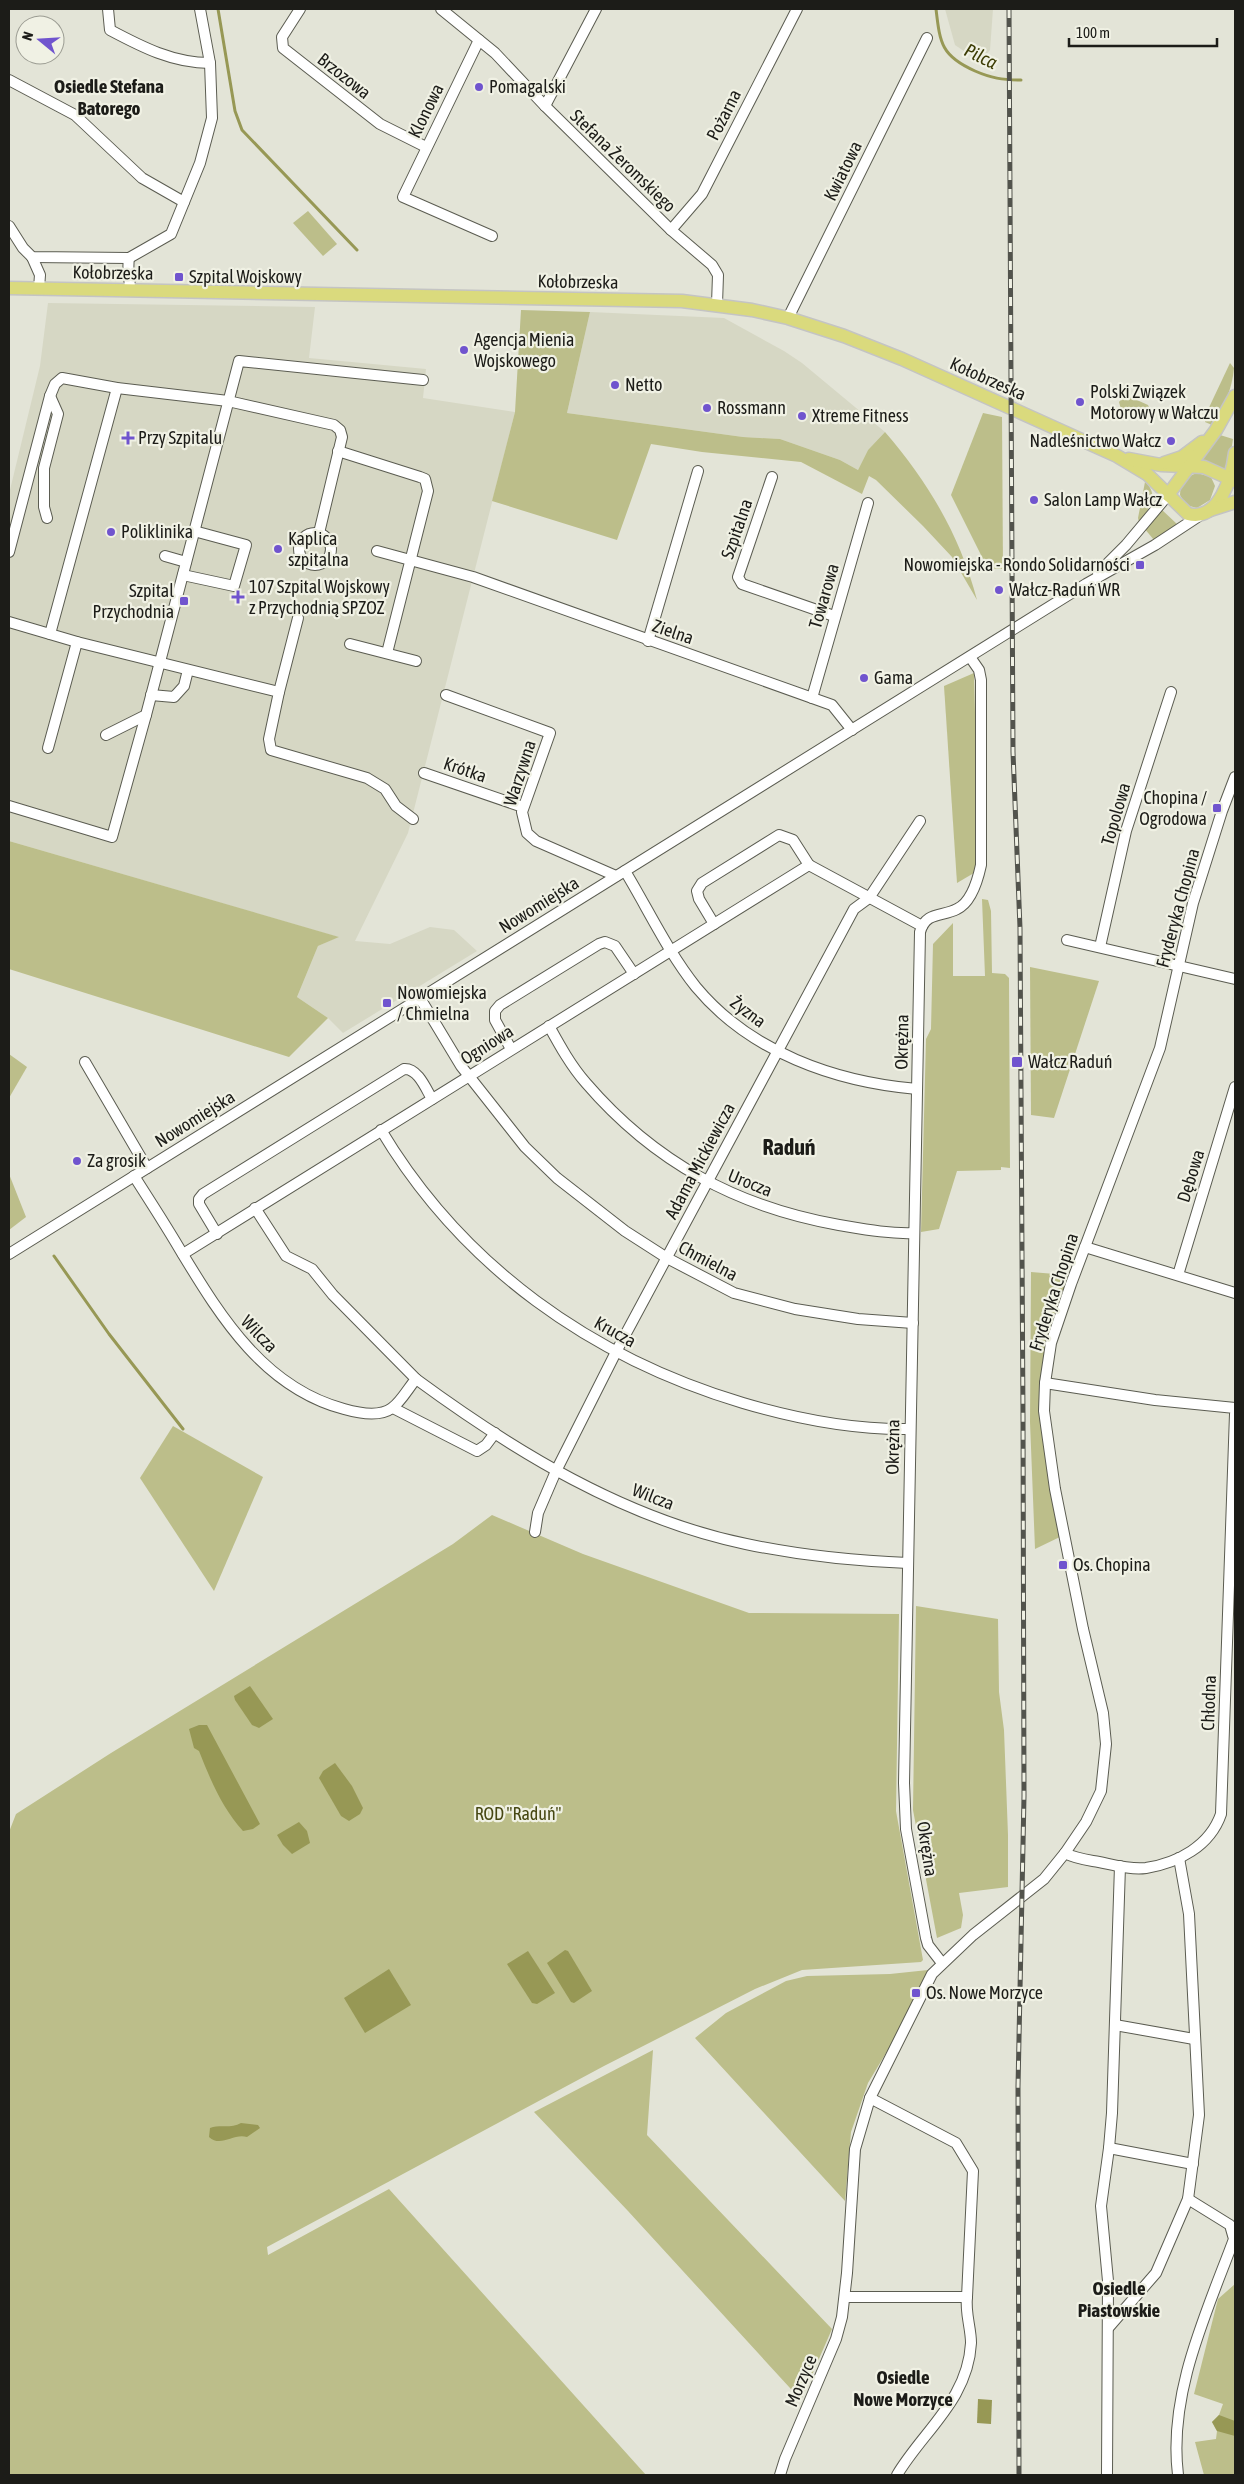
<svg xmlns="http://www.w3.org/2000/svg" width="1244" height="2484" font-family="'Asap Condensed',sans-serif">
	<rect width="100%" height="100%" fill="#e3e4d7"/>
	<g fill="#d6d7c4">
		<polygon points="945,9 993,9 990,50 980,62 955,45"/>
		<polygon points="48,303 315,307 309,358 426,369 423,398 515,412 408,833 355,941 390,944 430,927 454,930 477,951 343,1033 328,1018 297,997 318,946 338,937 9,841 9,494 40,366"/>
		<polygon points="590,312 724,318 784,351 802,363 885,432 868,450 858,470 840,460 780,439 743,437 567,413"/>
	</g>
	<g fill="#bcbe8a">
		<polygon points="308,211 337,244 323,256 293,223"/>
		<path d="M521,310l69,2 -23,101 176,24 37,2 60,21 18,10 10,-20 17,-18c43,50 75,103 92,168l-25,-43 -29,-31 -47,-46 -7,-4 -7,18 -61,-32 -99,-10 -51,-8 -34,96 -125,-39 23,-89z"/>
		<path d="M1230,363l4,5c-2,22 -10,39 -22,57l-7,-3v-6z"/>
		<path d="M1128,396l20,9c9,19 -16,16 -26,8l-3,-11 4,-5z"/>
		<polygon points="983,413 1002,417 1003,569 988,569 951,495"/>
		<polygon points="1220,435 1233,439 1228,470 1200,461"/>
		<path d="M1197,473l14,4 4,9 -5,14 -13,8 -11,-3 -6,-10c0,-10 6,-19 17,-22z"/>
		<path d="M1145,482c15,13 4,27 -6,40l-1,-4z"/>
		<polygon points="1161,509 1178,525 1154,540 1144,528"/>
		<polygon points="974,673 979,870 957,883 944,686"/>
		<polygon points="9,841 339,937 318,946 297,997 328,1018 289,1057 9,969"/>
		<polygon points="982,899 988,900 991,911 992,973 1005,974 1009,978 1010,1168 1001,1167 1001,1170 957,1171 939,1229 921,1232 926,1039 931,1029 933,944 953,923 953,976 985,976"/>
		<polygon points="1030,967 1099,981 1054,1118 1031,1115"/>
		<polygon points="9,1054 27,1067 9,1098"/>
		<polygon points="9,1174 26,1217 9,1230"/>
		<polygon points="1031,1272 1067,1275 1071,1284 1045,1383 1064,1535 1035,1549 1030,1422"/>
		<polygon points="173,1426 263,1477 214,1591 140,1478"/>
		<polygon points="492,1515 583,1554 749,1613 899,1614 896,1811 923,1960 921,1962 802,1970 755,1989 604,2066 267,2247 268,2255 389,2189 646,2475 9,2475 9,1832 16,1814 111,1753 453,1544"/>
		<polygon points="916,1606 998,1619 999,1692 1004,1730 1008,1835 1008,1887 959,1893 963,1915 961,1928 937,1938 913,1810"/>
		<polygon points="928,1970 901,2028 868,2083 851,2132 845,2201 695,2038 726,2013 786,1981 807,1976 890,1974"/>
		<polygon points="653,2050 647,2135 832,2329 801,2400 628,2211 534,2112"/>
		<polygon points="1235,2284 1235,2475 1204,2475 1195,2442 1216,2439 1217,2431 1212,2422 1219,2415 1223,2404 1194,2394 1218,2299"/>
	</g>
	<g fill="#979855">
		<polygon points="250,1686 273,1719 259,1728 252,1725 235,1700 234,1696"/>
		<path d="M199,1725h8l53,99 -7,5 -10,2c-21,-23 -33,-52 -44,-80l-5,-3 -5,-19z"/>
		<polygon points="335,1763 352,1786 363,1808 360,1814 349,1821 341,1816 319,1778 323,1771"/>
		<polygon points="299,1822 307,1831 310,1843 292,1854 283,1845 277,1835"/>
		<polygon points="565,1950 568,1951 592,1991 574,2003 571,2002 547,1963"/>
		<polygon points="528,1951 555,1993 537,2004 532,2003 507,1964"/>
		<polygon points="389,1969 411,2005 365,2033 344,1998"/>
		<path d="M241,2123l17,2 2,3 -13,9c-14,-4 -26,11 -38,0l1,-9c10,-4 21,1 31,-5z"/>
		<polygon points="978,2399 992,2400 991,2424 977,2423"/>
		<polygon points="1219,2415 1235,2421 1235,2436 1217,2431 1212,2422"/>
	</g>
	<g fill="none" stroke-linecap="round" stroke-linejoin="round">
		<g stroke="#979855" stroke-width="3">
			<polyline points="218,9 235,111 242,130 357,250"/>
			<path d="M936,9c4,34 5,47 39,62 16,7 27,9 46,9"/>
			<polyline points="54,1256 109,1334 183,1429"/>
		</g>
		<g stroke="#5b5c51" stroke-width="12">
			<g id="minor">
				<path d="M108,9l2,21c32,17 63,33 100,33"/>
				<polyline points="300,9 282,37 283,48 380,124 426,147"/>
				<polyline points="441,9 495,53 545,106 671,230 712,265 718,275 717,304"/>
				<polyline points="479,40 403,197 492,236"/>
				<polyline points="9,80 75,115 142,178 184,202"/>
				<polyline points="545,106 596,9"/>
				<polyline points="9,226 23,248 32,257 129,258 171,234 200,163 212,118 210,63 200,9"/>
				<polyline points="671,230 702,194 797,9"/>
				<polyline points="32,257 40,275 39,288"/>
				<path d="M129,258c-2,12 1,20 1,33"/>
				<polyline points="788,318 927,38"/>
				<polyline points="338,451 420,477 425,479 428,491 387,653"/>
				<polyline points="772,477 738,577 742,584 834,616"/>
				<polyline points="47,518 44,507 44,468 58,414 50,396"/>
				<circle cx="315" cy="549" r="16"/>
				<polyline points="377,551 473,577 832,705 852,730"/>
				<polyline points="9,552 50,396 55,384 62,378 117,388 228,401 334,425 340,430 342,437 319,533"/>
				<polyline points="165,556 186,562"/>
				<polyline points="1098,573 1126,545 1168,495"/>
				<polyline points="183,575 234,586 246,545 194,531"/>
				<polyline points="9,622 77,642 279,692 269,739 271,750 367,778 385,789 396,806 413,819"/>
				<polyline points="50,634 117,388"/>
				<polyline points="648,641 698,471"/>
				<polyline points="350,644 416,661"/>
				<polyline points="279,692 298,618"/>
				<polyline points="151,695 174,697 184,686 188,670"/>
				<polyline points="446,695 550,733 522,812 527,833 536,841 616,876"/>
				<polyline points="812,698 868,503"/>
				<polyline points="106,735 146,715 239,361 423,380"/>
				<polyline points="48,748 77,642"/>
				<polyline points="424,773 523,807"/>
				<polyline points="9,806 112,837 146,715"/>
				<polyline points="809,865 922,926"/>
				<path d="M625,871c23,38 43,81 71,116 54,65 139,95 221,102"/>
				<polyline points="714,924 699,899 697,891 702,883 779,835 793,840 809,865"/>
				<polyline points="1067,940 1235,979"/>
				<polyline points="1100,947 1126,831 1171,692"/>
				<polyline points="420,998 461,1066 525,1147 557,1178 625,1231 667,1258 734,1293 795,1309 858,1319 913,1323"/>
				<path d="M549,1026c11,20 22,40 37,57 68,79 151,124 253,142 24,4 50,9 75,8"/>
				<polyline points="511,1049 495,1020 495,1011 500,1005 599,944 605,942 615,946 634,974"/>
				<polyline points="85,1062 147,1168"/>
				<path d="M381,1130c82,137 211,228 362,273 54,16 110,27 167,26"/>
				<path d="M134,1176c16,25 33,51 48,77 40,66 83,135 162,156 14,4 36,8 48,-1 9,-6 17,-21 24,-29l-83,-84 -21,-26 -26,-13 -31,-48"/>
				<path d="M217,1234l-18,-30v-5l4,-5 201,-125c14,-1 22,20 28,30"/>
				<polyline points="1085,1247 1235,1293"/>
				<polyline points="9,1254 1086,584 1155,545 1199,516"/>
				<polyline points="183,1254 809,865"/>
				<polyline points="1178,1275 1235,1087"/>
				<path d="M416,1379c98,72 209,140 330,165 52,11 109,17 162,19"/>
				<polyline points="1045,1383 1155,1400 1235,1408"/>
				<polyline points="393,1408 477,1451 486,1445 495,1433"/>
				<polyline points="535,1532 538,1513 556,1471 616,1352 854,909 869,898 920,821"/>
				<path d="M1065,1853c11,6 23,7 34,9 15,3 32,8 47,6 32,-5 64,-22 75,-54l14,-400"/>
				<path d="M942,1963l-14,-18 -2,-7 -20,-109 -2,-46 16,-851c6,-21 22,-15 37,-23 15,-7 21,-30 24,-44v-185l-2,-10 -9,-13"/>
				<polyline points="1115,2025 1194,2039"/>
				<polyline points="1109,2148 1193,2164"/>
				<polyline points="845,2297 967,2297 973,2171 956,2143 870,2098"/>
				<polyline points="1109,2327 1156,2273 1188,2199 1199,2115 1189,1914 1179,1858"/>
				<polyline points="780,2475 785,2459 836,2339 842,2317 847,2273 855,2149 870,2098 932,1974 973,1935 1044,1879 1065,1853 1086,1822 1101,1791 1106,1744 1103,1713 1083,1629 1055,1489 1044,1411 1045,1383 1051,1343 1071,1284 1160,1048 1193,903 1222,811 1235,777"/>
				<path d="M897,2475c26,-44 71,-75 74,-132 0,-15 -6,-30 -4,-46"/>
				<polyline points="1107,2475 1108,2281 1101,2206 1109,2148 1112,2113 1120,1866"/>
				<path d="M1178,2475c-10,-81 28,-161 56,-236l-4,-14 -42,-26"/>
			</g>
		</g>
		<g stroke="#c4c4c3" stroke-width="15">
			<g id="major">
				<path d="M9,288l673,13 70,9 36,8 56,18 58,23 215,97 30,18 41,40c31,8 44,-37 47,-61"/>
				<polyline points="1129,459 1161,465 1204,467 1235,481"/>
				<polyline points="1164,463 1182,457 1202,442"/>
				<polyline points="1168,495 1216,430 1235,396"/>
				<polyline points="1210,510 1235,502"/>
			</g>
		</g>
		<use href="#minor" stroke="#fff" stroke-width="10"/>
		<use href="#major" stroke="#dada7d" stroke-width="12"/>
		<g stroke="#52534c" stroke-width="5">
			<polyline id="rail" points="1009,9 1013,752 1020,928 1023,1416 1024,1796 1018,2087 1019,2475"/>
		</g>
		<use href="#rail" stroke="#f0f1e4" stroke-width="3" stroke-dasharray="9" stroke-linecap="butt"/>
	</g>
	<g fill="#7054ce" stroke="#f0f1e4" stroke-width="2">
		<circle cx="479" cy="87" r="5"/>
		<rect x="174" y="272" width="10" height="10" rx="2.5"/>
		<circle cx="464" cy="350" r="5"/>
		<circle cx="615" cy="385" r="5"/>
		<circle cx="1080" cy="402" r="5"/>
		<circle cx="707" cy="408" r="5"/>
		<circle cx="802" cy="416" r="5"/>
		<path d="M125.5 430.5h5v5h5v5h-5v5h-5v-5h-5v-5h5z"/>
		<circle cx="1171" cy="441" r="5"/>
		<circle cx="1034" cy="500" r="5"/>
		<circle cx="111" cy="532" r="5"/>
		<circle cx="278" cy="549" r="5"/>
		<rect x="1135" y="560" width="10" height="10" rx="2.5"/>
		<circle cx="999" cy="590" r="5"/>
		<path d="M235.5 589.5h5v5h5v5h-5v5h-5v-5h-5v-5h5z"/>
		<rect x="179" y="596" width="10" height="10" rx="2.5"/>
		<circle cx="864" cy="678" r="5"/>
		<rect x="1212" y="803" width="10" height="10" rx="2.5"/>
		<rect x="382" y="998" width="10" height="10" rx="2.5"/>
		<rect x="1011" y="1056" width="12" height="12" rx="2.5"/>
		<circle cx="77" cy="1161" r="5"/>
		<rect x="1058" y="1560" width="10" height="10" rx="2.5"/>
		<rect x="911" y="1988" width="10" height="10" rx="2.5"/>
	</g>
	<g text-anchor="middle" stroke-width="4.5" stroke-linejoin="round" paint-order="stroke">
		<g font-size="18" fill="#1c1c18" stroke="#f0f1e4">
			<text transform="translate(344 76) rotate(38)" y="6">Brzozowa</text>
			<text transform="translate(426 111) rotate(-64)" y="6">Klonowa</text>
			<text transform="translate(724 115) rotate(-63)" y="6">Pożarna</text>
			<text transform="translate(623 161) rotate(44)" y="6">Stefana Żeromskiego</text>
			<text transform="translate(843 171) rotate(-64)" y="6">Kwiatowa</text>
			<text transform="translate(113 273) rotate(1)" y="6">Kołobrzeska</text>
			<text transform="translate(578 282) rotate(1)" y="6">Kołobrzeska</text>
			<text transform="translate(988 379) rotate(24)" y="6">Kołobrzeska</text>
			<text transform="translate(737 529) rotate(-71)" y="6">Szpitalna</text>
			<text transform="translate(824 596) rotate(-74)" y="6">Towarowa</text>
			<text transform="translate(673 632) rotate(19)" y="6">Zielna</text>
			<text transform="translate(465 770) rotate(19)" y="6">Krótka</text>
			<text transform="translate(520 773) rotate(-72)" y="6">Warzywna</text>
			<text transform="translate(1116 814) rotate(-74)" y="6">Topolowa</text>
			<text transform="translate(539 905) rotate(-32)" y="6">Nowomiejska</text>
			<text transform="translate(1178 908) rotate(-75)" y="6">Fryderyka Chopina</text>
			<text transform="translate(748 1012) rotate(37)" y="6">Żyzna</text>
			<text transform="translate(902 1042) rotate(-89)" y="6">Okrężna</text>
			<text transform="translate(487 1045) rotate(-32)" y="6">Ogniowa</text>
			<text transform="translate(195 1119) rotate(-32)" y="6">Nowomiejska</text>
			<text transform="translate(700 1161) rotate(-62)" y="6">Adama Mickiewicza</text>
			<text transform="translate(1191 1176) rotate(-73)" y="6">Dębowa</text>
			<text transform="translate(750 1183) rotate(22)" y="6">Urocza</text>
			<text transform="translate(708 1261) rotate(28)" y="6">Chmielna</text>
			<text transform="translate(1054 1292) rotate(-72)" y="6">Fryderyka Chopina</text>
			<text transform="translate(615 1332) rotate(29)" y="6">Krucza</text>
			<text transform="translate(259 1334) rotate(46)" y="6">Wilcza</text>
			<text transform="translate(893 1447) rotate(-89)" y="6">Okrężna</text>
			<text transform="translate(653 1497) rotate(21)" y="6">Wilcza</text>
			<text transform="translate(1209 1703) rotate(-88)" y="6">Chłodna</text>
			<text transform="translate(927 1849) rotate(81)" y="6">Okrężna</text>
			<text transform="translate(801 2381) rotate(-67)" y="6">Morzyce</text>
		</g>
		<g font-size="18" fill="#1c1c18" stroke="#f0f1e4" text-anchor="start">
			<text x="489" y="93">Pomagalski</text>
			<text x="189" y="283">Szpital Wojskowy</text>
			<text x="474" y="346">Agencja Mienia<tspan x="474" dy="21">Wojskowego</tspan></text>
			<text x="625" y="391">Netto</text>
			<text x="1090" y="398">Polski Związek<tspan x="1090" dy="21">Motorowy w Wałczu</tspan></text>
			<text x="717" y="414">Rossmann</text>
			<text x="812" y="422">Xtreme Fitness</text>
			<text x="138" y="444">Przy Szpitalu</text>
			<text x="1161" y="447" text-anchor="end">Nadleśnictwo Wałcz</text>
			<text x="1044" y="506">Salon Lamp Wałcz</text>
			<text x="121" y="538">Poliklinika</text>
			<text x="288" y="545">Kaplica<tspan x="288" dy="21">szpitalna</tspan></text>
			<text x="1130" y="571" text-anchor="end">Nowomiejska - Rondo Solidarności</text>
			<text x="249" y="593">107 Szpital Wojskowy<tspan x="249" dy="21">z Przychodnią SPZOZ</tspan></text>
			<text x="1009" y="596">Wałcz-Raduń WR</text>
			<text x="174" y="597" text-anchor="end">Szpital<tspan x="174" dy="21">Przychodnia</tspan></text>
			<text x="874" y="684">Gama</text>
			<text x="1207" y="804" text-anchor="end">Chopina /<tspan x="1207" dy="21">Ogrodowa</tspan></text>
			<text x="397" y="999">Nowomiejska<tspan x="397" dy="21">/ Chmielna</tspan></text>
			<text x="1028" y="1068">Wałcz Raduń</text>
			<text x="87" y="1167">Za grosik</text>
			<text x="1073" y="1571">Os. Chopina</text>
			<text x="926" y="1999">Os. Nowe Morzyce</text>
		</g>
		<g font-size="18" fill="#474813" stroke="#f0f1e4">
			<text x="518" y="1820">ROD "Raduń"</text>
		</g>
		<g font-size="19" font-style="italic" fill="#3c3c04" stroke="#f0f1e4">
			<text transform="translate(981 56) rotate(26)" y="7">Pilca</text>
		</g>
		<g font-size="19" font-weight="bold" fill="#1c1c18" stroke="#f0f1e4">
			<text x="109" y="93">Osiedle Stefana<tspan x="109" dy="22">Batorego</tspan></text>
			<text x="1119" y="2295">Osiedle<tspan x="1119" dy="22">Piastowskie</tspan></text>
			<text x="903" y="2384">Osiedle<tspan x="903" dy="22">Nowe Morzyce</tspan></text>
		</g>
		<g font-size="22" font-weight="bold" fill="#1c1c18" stroke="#f0f1e4">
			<text x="789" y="1155">Raduń</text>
		</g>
	</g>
	<rect width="1244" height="2484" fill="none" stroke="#1c1c18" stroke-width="20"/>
	<g transform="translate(40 40) rotate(288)"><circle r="24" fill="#f0f1e4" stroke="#9b9c92"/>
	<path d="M0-4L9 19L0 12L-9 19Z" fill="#7054ce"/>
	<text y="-8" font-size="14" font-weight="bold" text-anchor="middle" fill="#1c1c18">N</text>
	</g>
	<path d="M1069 38v8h148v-8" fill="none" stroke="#1c1c18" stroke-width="2.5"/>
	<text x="1076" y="38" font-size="15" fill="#1c1c18" stroke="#f0f1e4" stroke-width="4" paint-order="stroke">100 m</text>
</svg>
